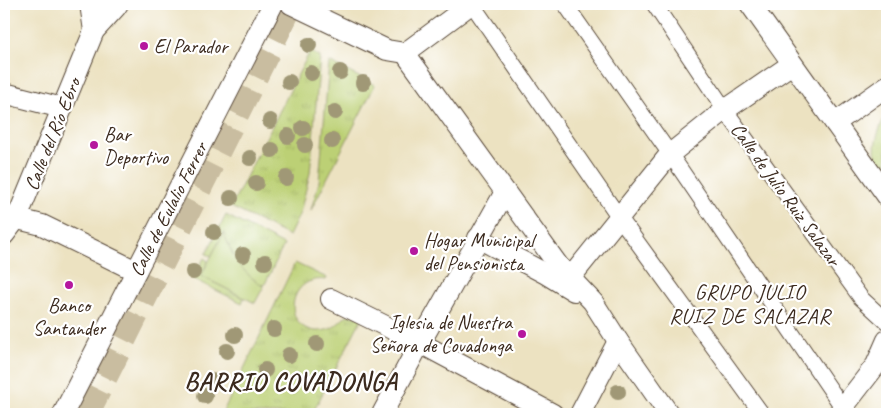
<svg xmlns="http://www.w3.org/2000/svg" width="891" height="418" font-family="Caveat,sans-serif">
	<defs>
		<pattern id="grass-tufts" width="24" height="20" patternUnits="userSpaceOnUse" patternTransform="scale(1.25)"><rect width="24" height="20" fill="#bcd074"/><path d="M3 7l-1-3M5 7V3M7 7l1-3M15 17l-1-3M17 17v-4M19 17l1-3" fill="none" stroke="#a2b364"/></pattern>
	</defs>
	<rect width="100%" height="100%" fill="#fff"/>
	<filter id="ink" filterUnits="userSpaceOnUse"><feTurbulence type="fractalNoise" baseFrequency=".02" numOctaves="2"/><feDisplacementMap in="SourceGraphic" scale="10" xChannelSelector="R" yChannelSelector="G"/><feConvolveMatrix kernelMatrix="1 2 1 2 8 2 1 2 1" color-interpolation-filters="sRGB"/></filter>
	<filter id="wash" filterUnits="userSpaceOnUse"><feTurbulence type="fractalNoise" baseFrequency=".0096" numOctaves="4" result="noise"/><feDisplacementMap in="SourceGraphic" scale="20" xChannelSelector="R" yChannelSelector="G"/><feGaussianBlur stdDeviation="1.12" result="paint"/><feColorMatrix in="noise" values="0 0 0 0 0 0 0 0 0 0 0 0 0 0 0 0 0 1.4 0 .05"/><feComposite in="paint" operator="in"/></filter>
	<g filter="url(#wash)">
		<rect width="100%" height="100%" fill="#ece2c1"/>
		<g fill="url(#grass-tufts)" stroke="#7c7d49">
			<polygon points="310,51 320,57 310,173 300,213 289,236 231,207"/>
			<polygon points="329,62 375,85 311,210 319,182"/>
			<path d="M226,215l58,30 -20,41c-22,-12 -33,-30 -40,-53l-13,23 -5,-2z"/>
			<polygon points="204,258 208,261 201,276 244,298 242,303 193,279"/>
			<path d="M295,263l32,15 -1,2c-38,-6 -45,48 -10,51 7,0 14,-1 19,-5 4,-3 8,-7 12,-11l15,3 -50,96h-90z"/>
		</g>
		<g fill="#bcd074" stroke="#7c7d49">
			<path d="M887,112v61c-3,-5 -10,-11 -11,-17 -4,-12 6,-34 11,-44z"/>
			<path d="M224,232c7,23 18,42 40,54l-9,17 -54,-27z"/>
		</g>
	</g>
	<g filter="url(#ink)">
		<g fill="none" stroke-linecap="round" stroke-linejoin="round">
			<polyline stroke="#c9bda0" stroke-width="28" stroke-dasharray="28 14" stroke-linecap="butt" points="85,414 290,4"/>
			<g stroke="#564636" stroke-width="17">
				<g id="pedestrian">
					<polyline points="472,4 619,217 762,414"/>
					<polyline points="565,4 670,154 843,408"/>
					<polyline points="654,4 725,110 861,298 887,322"/>
				</g>
			</g>
			<g stroke="#564636" stroke-width="22">
				<g id="minor">
					<polyline points="90,4 94,31"/>
					<polyline points="291,4 387,50 405,53 558,265 593,302 618,341 669,414"/>
					<polyline points="750,4 887,196"/>
					<polyline points="405,53 471,4"/>
					<polyline points="4,93 62,108"/>
					<polyline points="835,123 887,86"/>
					<polyline points="6,216 42,225 136,271"/>
					<polyline points="4,235 17,218 94,31 116,7 118,4"/>
					<polyline points="478,238 546,274 574,291"/>
					<polyline points="571,277 670,154 725,110 792,64"/>
					<polyline points="331,299 420,343 553,414"/>
					<polyline points="63,414 273,4"/>
					<polyline points="382,414 420,343 505,192"/>
					<polyline points="580,414 618,341"/>
					<polyline points="838,414 876,365 887,340"/>
				</g>
			</g>
			<use href="#pedestrian" stroke="#fff" stroke-width="15"/>
			<use href="#minor" stroke="#fff" stroke-width="20"/>
		</g>
		<g fill="#a09876">
			<circle cx="309" cy="45" r="8"/>
			<circle cx="340" cy="72" r="8"/>
			<circle cx="311" cy="73" r="8"/>
			<circle cx="289" cy="82" r="8"/>
			<circle cx="363" cy="83" r="8"/>
			<circle cx="335" cy="112" r="8"/>
			<circle cx="270" cy="121" r="8"/>
			<circle cx="303" cy="128" r="8"/>
			<circle cx="288" cy="136" r="8"/>
			<circle cx="332" cy="141" r="8"/>
			<circle cx="305" cy="145" r="8"/>
			<circle cx="272" cy="150" r="8"/>
			<circle cx="250" cy="158" r="8"/>
			<circle cx="286" cy="178" r="8"/>
			<circle cx="256" cy="183" r="8"/>
			<circle cx="231" cy="198" r="8"/>
			<circle cx="214" cy="232" r="8"/>
			<circle cx="243" cy="255" r="8"/>
			<circle cx="265" cy="262" r="8"/>
			<circle cx="193" cy="272" r="8"/>
			<circle cx="274" cy="329" r="8"/>
			<circle cx="235" cy="335" r="8"/>
			<circle cx="317" cy="344" r="8"/>
			<circle cx="227" cy="351" r="8"/>
			<circle cx="289" cy="355" r="8"/>
			<circle cx="265" cy="370" r="8"/>
			<circle cx="212" cy="381" r="8"/>
			<circle cx="618" cy="392" r="8"/>
			<circle cx="205" cy="396" r="8"/>
		</g>
	</g>
	<g fill="#b5179e" stroke="#fff" stroke-width="2">
		<circle cx="144" cy="46" r="5"/>
		<circle cx="94" cy="145" r="5"/>
		<circle cx="414" cy="251" r="5"/>
		<circle cx="69" cy="285" r="5"/>
		<circle cx="522" cy="334" r="5"/>
	</g>
	<g text-anchor="middle" stroke-width="4.5" stroke-linejoin="round" paint-order="stroke">
		<g font-size="20" fill="#3b2a1e" stroke="#fff" text-anchor="start">
			<text x="154" y="53">El Parador</text>
			<text x="104" y="141">Bar<tspan x="104" dy="23">Deportivo</tspan></text>
			<text x="424" y="247">Hogar Municipal<tspan x="424" dy="23">del Pensionista</tspan></text>
			<text x="69" y="312" text-anchor="middle">Banco<tspan x="69" dy="23">Santander</tspan></text>
			<text x="512" y="329" text-anchor="end">Iglesia de Nuestra<tspan x="512" dy="23">Señora de Covadonga</tspan></text>
		</g>
		<g font-size="20" fill="#3b2a1e" stroke="#fff">
			<text transform="translate(52 134) rotate(-68)" y="7">Calle del Río Ebro</text>
			<text transform="translate(786 194) rotate(54)" y="7">Calle de Julio Ruiz Salazar</text>
			<text transform="translate(168 209) rotate(-63)" y="7">Calle de Eulalio Ferrer</text>
		</g>
		<g font-size="21" letter-spacing="1" fill="#3b2a1e" stroke="#fff">
			<text x="750" y="299">GRUPO JULIO<tspan x="750" dy="24">RUIZ DE SALAZAR</tspan></text>
		</g>
		<g font-size="25" font-weight="bold" letter-spacing="1" fill="#3b2a1e" stroke="#fff">
			<text x="291" y="390">BARRIO COVADONGA</text>
		</g>
	</g>
	<rect width="891" height="418" fill="none" stroke="#fff" stroke-width="20"/>
</svg>
